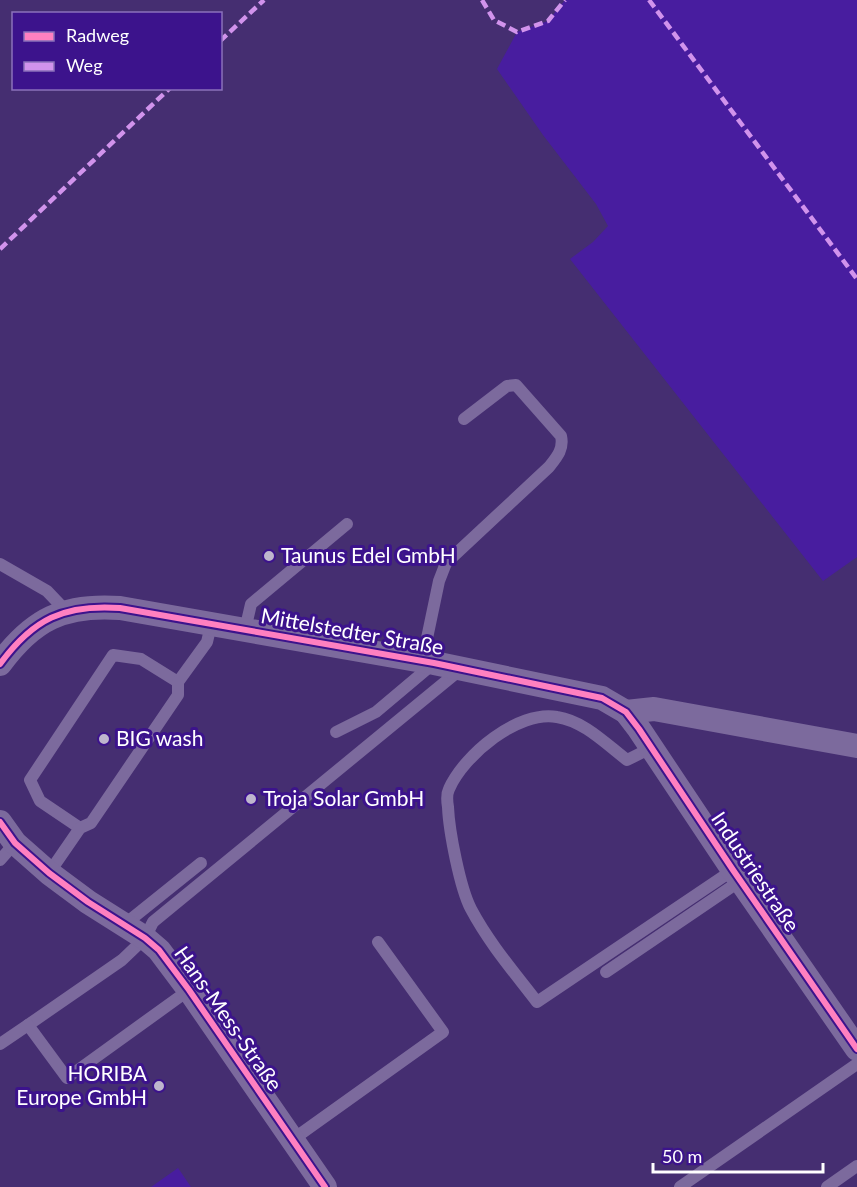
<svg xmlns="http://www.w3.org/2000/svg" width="857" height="1187" font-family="Lato,sans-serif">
	<rect width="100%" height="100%" fill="#452e71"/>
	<g fill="#481d9f">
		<polygon points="565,0 857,0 857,557 823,581 570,259 593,242 608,226 596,204 543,135 497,69 517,32 548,21"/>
		<polygon points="178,1168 191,1187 151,1187"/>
	</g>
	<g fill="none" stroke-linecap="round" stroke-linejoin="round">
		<g stroke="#7c6a9d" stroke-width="12">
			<polyline points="0,564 47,591 66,611"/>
			<polyline points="245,630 251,604 347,524"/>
			<path d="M422,662l17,-81 7,-18 103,-96c8,-10 15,-18 12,-31l-45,-51 -9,1 -43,33"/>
			<polyline points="336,732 376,712 433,664"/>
			<path d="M651,748l-24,12c-21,-16 -43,-39 -70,-43 -39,-7 -93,38 -108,72 -2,4 -2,12 -1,18 1,24 12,81 23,102 18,34 43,63 66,93l196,-132"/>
			<polyline points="80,828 40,801 30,780 113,655 141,659 178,682"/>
			<polyline points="0,860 15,843"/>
			<polyline points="49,873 80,828 91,823 178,695 178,682 207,642 211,625"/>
			<polyline points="125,924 201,863"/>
			<polyline points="606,972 740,881"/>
			<polyline points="28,1025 122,960 145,938 153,922 461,669"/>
			<polyline points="0,1044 28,1025 67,1078 189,990"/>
			<polyline points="292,1140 443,1032 378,942"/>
			<polyline points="680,1187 857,1064"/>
			<polyline points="827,1187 857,1166"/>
		</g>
		<g stroke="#7c6a9d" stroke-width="24">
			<path d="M0,664c33,-45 64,-60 120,-56l314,55 168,35 24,14 13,17 94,141 124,179"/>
			<polyline points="626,712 654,709 857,746"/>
			<polyline points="0,822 15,843 49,873 88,902 145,938 159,950 189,990 325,1187"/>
		</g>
		<g stroke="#d193ec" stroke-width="4.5" stroke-dasharray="9 4.5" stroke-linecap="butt">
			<polyline points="482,0 494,20 517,32 548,21 565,0"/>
			<polyline points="649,0 857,279"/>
			<polyline points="220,41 264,0"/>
			<polyline points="0,249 170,88"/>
		</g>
		<g stroke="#3c138c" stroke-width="10">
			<g id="cycleway">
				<path d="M0,664c33,-45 64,-60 120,-56l314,55 168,35 24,14 13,17 94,141 124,179"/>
				<polyline points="0,822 15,843 49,873 88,902 145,938 159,950 189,990 325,1187"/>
			</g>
		</g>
		<use href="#cycleway" stroke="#ff80c0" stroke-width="6"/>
	</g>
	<g fill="#beb6cd" stroke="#3c138c" stroke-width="2">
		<circle cx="269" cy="556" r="6"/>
		<circle cx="104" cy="739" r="6"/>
		<circle cx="251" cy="799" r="6"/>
		<circle cx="159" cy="1086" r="6"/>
	</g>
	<g text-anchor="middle" stroke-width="6" stroke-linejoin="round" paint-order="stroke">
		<g font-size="21" fill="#fff" stroke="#3c138c" text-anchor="start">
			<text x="281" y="563">Taunus Edel GmbH</text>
			<text x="116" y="746">BIG wash</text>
			<text x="263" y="806">Troja Solar GmbH</text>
			<text x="147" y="1081" text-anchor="end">HORIBA<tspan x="147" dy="24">Europe GmbH</tspan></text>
		</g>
		<g font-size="21" fill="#fff" stroke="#3c138c">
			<text transform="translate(352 632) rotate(10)" y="7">Mittelstedter Straße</text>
			<text transform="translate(755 872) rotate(56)" y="7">Industriestraße</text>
			<text transform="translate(228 1019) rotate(55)" y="7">Hans-Mess-Straße</text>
		</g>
	</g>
	<rect x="12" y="12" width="210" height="78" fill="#3c138c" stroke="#8a71ba" stroke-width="1.5"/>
	<rect x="24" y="32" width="30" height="9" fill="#ff80c0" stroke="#8a71ba" stroke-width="1.5"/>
	<text x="66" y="42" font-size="18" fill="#ffffff">Radweg</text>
	<rect x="24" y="62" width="30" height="9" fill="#d193ec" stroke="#8a71ba" stroke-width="1.5"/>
	<text x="66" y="72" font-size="18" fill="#ffffff">Weg</text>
	<path d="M653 1163v9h170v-9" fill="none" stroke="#ffffff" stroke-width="3"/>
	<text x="662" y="1163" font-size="18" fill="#ffffff" stroke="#3c138c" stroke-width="4.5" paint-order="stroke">50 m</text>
</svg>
